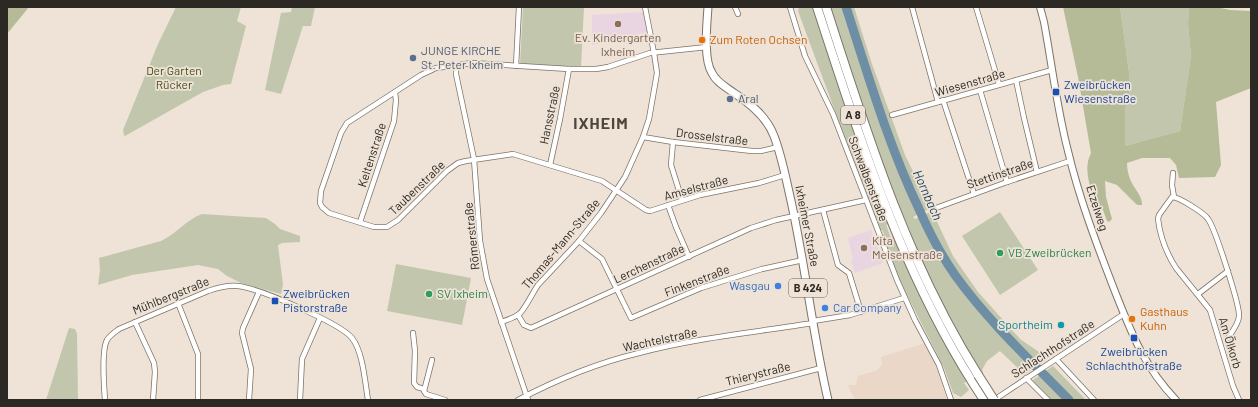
<svg xmlns="http://www.w3.org/2000/svg" width="1258" height="407" font-family="Barlow,sans-serif">
	<rect width="100%" height="100%" fill="#eee3d6"/>
	<polygon fill="#ead7c7" points="925,343 938,371 947,400 855,400 848,385 856,385 858,376 878,370 882,364 881,357"/>
	<g fill="#e9d4e2">
		<polygon points="643,12 647,32 592,45 592,15"/>
		<polygon points="871,230 883,263 855,273 851,260 853,259 848,238"/>
	</g>
	<g fill="#c2c6ad" fill-rule="evenodd">
		<polygon points="176,7 241,7 237,21 246,26 231,84 223,85 203,92 125,136 124,135 123,130 158,44"/>
		<polygon points="292,7 315,7 311,26 303,26 281,94 265,90 281,13 291,12"/>
		<polygon points="523,7 584,7 581,67 520,64"/>
		<path d="M799,7h55l18,57 33,91 26,53 -18,9 2,2 17,-8 21,45 25,36 42,47 19,13 8,7 -20,14 -3,1 -24,-23 -13,10 -5,9 1,2 -19,11 5,7 -8,7 -8,-4 -9,-25 -43,-85 -19,-47 2,-2 -2,-4h-3l-70,-189 -11,-30zM904,217l6,14 -19,7 -5,-13z"/>
		<polygon points="1120,7 1189,7 1188,24 1191,56 1180,131 1125,146 1125,110 1129,94 1129,72"/>
		<polygon points="1000,212 1038,270 1000,295 962,236"/>
		<path d="M202,214l64,4 9,6 5,5 20,7v6l-18,1 -4,2 5,40 -2,9 -40,-11 -14,-7 -9,-7 -20,-4 -66,10 -34,10 2,-15 -1,-12 62,-17c15,-7 25,-21 41,-27z"/>
		<polygon points="396,264 471,278 462,325 387,311"/>
		<polygon points="69,328 75,329 77,334 78,400 46,400"/>
		<polygon points="1053,366 1086,400 1052,400 1034,382 1033,380"/>
	</g>
	<g fill="#b5bb97">
		<polygon points="7,7 29,7 7,34"/>
		<path d="M1063,7h57l9,65v22l-4,16v36l55,-15 11,-75 -3,-32 1,-17h27l14,3 21,1v77l-35,14 5,63 -6,12 -36,1 -3,-13 -6,-7h-28l-15,5c0,5 1,11 3,16 3,9 13,17 12,26h-4l-2,-1 -19,-19 -12,-4 1,16 6,22 -3,3 -2,-1 -4,-11c-10,-6 -18,-36 -15,-48 0,-3 2,-6 3,-9l-13,-76z"/>
	</g>
	<g fill="none" stroke-linecap="round" stroke-linejoin="round">
		<path stroke="#6e8ea5" stroke-width="9" d="M846,7c22,68 42,137 73,202 10,23 22,46 36,66 33,46 75,85 114,125"/>
		<g stroke="#7d7367" stroke-width="6">
			<g id="street">
				<polyline points="735,7 738,14"/>
				<polyline points="790,7 805,56 833,114 897,280 915,320 939,365 951,400"/>
				<polyline points="912,7 938,102"/>
				<polyline points="976,7 999,84"/>
				<polyline points="707,47 650,53 608,67 596,69 569,69 472,63 436,68 421,75 347,123 341,133 321,191 320,203 322,207 329,213 374,227 387,227 398,220 447,171 458,163 466,161 513,154 602,181 646,210 650,211 700,195 759,183 785,175"/>
				<polyline points="456,65 456,74 474,159 480,241 487,279 528,400"/>
				<polyline points="516,66 519,7"/>
				<polyline points="1016,80 1024,118 1037,172"/>
				<polyline points="980,90 1007,182"/>
				<polyline points="943,100 974,194"/>
				<polyline points="892,115 1052,70"/>
				<polyline points="643,137 673,142 752,151 761,151 778,147"/>
				<polyline points="673,142 671,165 682,200"/>
				<polyline points="550,165 560,119 569,69"/>
				<polyline points="1173,173 1172,185 1174,197"/>
				<polyline points="668,205 676,227 689,257"/>
				<polyline points="936,208 1007,182 1070,161"/>
				<polyline points="823,210 838,265 849,273 861,312"/>
				<polyline points="360,222 394,121 396,100 395,93"/>
				<polyline points="579,241 602,259 631,318 701,288 762,269 803,260"/>
				<polyline points="1198,294 1228,271"/>
				<polyline points="178,303 198,354 198,400"/>
				<polyline points="518,315 524,325 531,328 751,228 776,220 866,200"/>
				<polyline points="813,321 850,315 904,298"/>
				<polyline points="135,322 154,363 155,372 153,400"/>
				<path d="M501,322c6,-2 13,-4 18,-8 5,-3 14,-22 19,-29l41,-44 22,-28 24,-36 18,-40 6,-18 8,-46 -3,-20 -9,-46"/>
				<polyline points="413,333 415,351 414,383 417,387 424,389"/>
				<path d="M1228,338c4,-6 11,-15 11,-22 1,-10 -24,-88 -31,-97 -4,-6 -29,-22 -36,-22l-13,18 -1,4c2,17 9,35 18,49l34,42 23,76 6,14"/>
				<polyline points="1056,359 1094,400"/>
				<polyline points="432,360 424,391 426,394 445,400"/>
				<polyline points="1026,378 1048,400"/>
				<path d="M105,400c-1,-14 -4,-49 2,-60 3,-5 8,-8 12,-11l89,-38c9,-3 19,-6 30,-5 20,2 102,37 114,52 11,14 13,44 16,62"/>
				<polyline points="249,400 251,369 242,333 243,328 259,292"/>
				<polyline points="300,400 302,359 320,318"/>
				<path d="M518,400c38,-20 79,-37 121,-47 57,-15 117,-21 174,-30"/>
				<polyline points="700,400 821,368"/>
				<polyline points="994,400 1124,314"/>
			</g>
		</g>
		<g stroke="#7d7367" stroke-width="8">
			<path id="secondary" d="M1040,7l4,15c8,43 13,87 24,129 11,47 29,94 46,138 17,43 30,78 62,111"/>
		</g>
		<g stroke="#7d7367" stroke-width="9">
			<path id="primary" d="M708,7c-1,16 -5,52 4,66 4,9 14,14 22,20 17,11 33,24 40,43 7,18 11,38 15,56 16,69 23,139 39,208"/>
		</g>
		<g stroke="#7d7367" stroke-width="10">
			<g id="highway">
				<path d="M817,7c45,137 86,272 167,393"/>
				<path d="M826,7c41,127 80,254 152,368"/>
			</g>
		</g>
		<use href="#street" stroke="#fff" stroke-width="4.5"/>
		<use href="#secondary" stroke="#fff" stroke-width="6"/>
		<use href="#primary" stroke="#fff" stroke-width="7"/>
		<use href="#highway" stroke="#fff" stroke-width="8"/>
		<g stroke="#7d7367" stroke-width="10" stroke-linecap="butt">
			<polyline id="highway-bridge" points="978,375 994,400"/>
		</g>
		<use href="#highway-bridge" stroke="#fff" stroke-width="8"/>
	</g>
	<g fill="#8d6e63" stroke="#eee3d6" stroke-width="1.5">
		<circle cx="618" cy="24" r="4"/>
		<circle cx="864" cy="248" r="4"/>
	</g>
	<g fill="#e8710a" stroke="#eee3d6" stroke-width="1.5">
		<circle cx="702" cy="40" r="4"/>
		<circle cx="1132" cy="319" r="4"/>
	</g>
	<g fill="#5c6f8a" stroke="#eee3d6" stroke-width="1.5">
		<circle cx="413" cy="58" r="4"/>
		<circle cx="730" cy="99" r="4"/>
	</g>
	<g fill="#1a4fb4" stroke="#eee3d6" stroke-width="1.5">
		<rect x="1052" y="88" width="8" height="8" rx="2"/>
		<rect x="271" y="297" width="8" height="8" rx="2"/>
		<rect x="1130" y="334" width="8" height="8" rx="2"/>
	</g>
	<g fill="#2e9e5b" stroke="#eee3d6" stroke-width="1.5">
		<circle cx="1000" cy="253" r="4"/>
		<circle cx="429" cy="294" r="4"/>
	</g>
	<g fill="#3f7fe0" stroke="#eee3d6" stroke-width="1.5">
		<circle cx="778" cy="286" r="4"/>
		<circle cx="825" cy="308" r="4"/>
	</g>
	<circle fill="#0f9aa8" stroke="#eee3d6" stroke-width="1.5" cx="1061" cy="325" r="4"/>
	<g text-anchor="middle" stroke-width="3.5" stroke-linejoin="round" paint-order="stroke">
		<g fill="#eee3d6" stroke="#666059" stroke-width="1">
			<rect x="841" y="106" width="24" height="18" rx="3"/>
			<rect x="789" y="279" width="38" height="18" rx="3"/>
		</g>
		<g font-size="11" font-weight="bold" fill="#2c2823">
			<text x="853" y="119">A 8</text>
			<text x="808" y="292">B 424</text>
		</g>
		<g font-size="12" fill="#785e54" stroke="#eee3d6">
			<text x="618" y="42">Ev. Kindergarten<tspan x="618" dy="14">Ixheim</tspan></text>
			<text x="872" y="245" text-anchor="start">Kita<tspan x="872" dy="14">Meisenstraße</tspan></text>
		</g>
		<g font-size="12" fill="#c56008" stroke="#eee3d6" text-anchor="start">
			<text x="710" y="44">Zum Roten Ochsen</text>
			<text x="1140" y="316">Gasthaus<tspan x="1140" dy="14">Kuhn</tspan></text>
		</g>
		<g font-size="12" fill="#4e5e75" stroke="#eee3d6" text-anchor="start">
			<text x="421" y="55">JUNGE KIRCHE<tspan x="421" dy="14">St. Peter Ixheim</tspan></text>
			<text x="738" y="103">Aral</text>
		</g>
		<g font-size="12" fill="#464d12" stroke="#eee3d6">
			<text x="174" y="75">Der Garten<tspan x="174" dy="14">Rücker</tspan></text>
		</g>
		<g font-size="12" fill="#2c2823" stroke="#eee3d6">
			<text transform="translate(970 83) rotate(-16)" y="4">Wiesenstraße</text>
			<text transform="translate(550 115) rotate(-78)" y="4">Hansstraße</text>
			<text transform="translate(712 137) rotate(7)" y="4">Drosselstraße</text>
			<text transform="translate(372 155) rotate(-72)" y="4">Keltenstraße</text>
			<text transform="translate(1000 174) rotate(-19)" y="4">Stettinstraße</text>
			<text transform="translate(868 179) rotate(69)" y="4">Schwalbenstraße</text>
			<text transform="translate(417 188) rotate(-44)" y="4">Taubenstraße</text>
			<text transform="translate(696 188) rotate(-15)" y="4">Amselstraße</text>
			<text transform="translate(1097 208) rotate(72)" y="4">Etzelweg</text>
			<text transform="translate(807 226) rotate(79)" y="4">Ixheimer Straße</text>
			<text transform="translate(472 236) rotate(-96)" y="4">Römerstraße</text>
			<text transform="translate(561 244) rotate(-50)" y="4">Thomas-Mann-Straße</text>
			<text transform="translate(649 264) rotate(-25)" y="4">Lerchenstraße</text>
			<text transform="translate(697 281) rotate(-21)" y="4">Finkenstraße</text>
			<text transform="translate(171 296) rotate(-22)" y="4">Mühlbergstraße</text>
			<text transform="translate(660 340) rotate(-12)" y="4">Wachtelstraße</text>
			<text transform="translate(1230 343) rotate(73)" y="4">Am Ölkorb</text>
			<text transform="translate(1053 349) rotate(-33)" y="4">Schlachthofstraße</text>
			<text transform="translate(758 374) rotate(-14)" y="4">Thierystraße</text>
		</g>
		<g font-size="12" fill="#164399" stroke="#eee3d6" text-anchor="start">
			<text x="1064" y="89">Zweibrücken<tspan x="1064" dy="14">Wiesenstraße</tspan></text>
			<text x="283" y="298">Zweibrücken<tspan x="283" dy="14">Pistorstraße</tspan></text>
			<text x="1134" y="356" text-anchor="middle">Zweibrücken<tspan x="1134" dy="14">Schlachthofstraße</tspan></text>
		</g>
		<g font-size="12" fill="#27864d" stroke="#eee3d6" text-anchor="start">
			<text x="1008" y="257">VB Zweibrücken</text>
			<text x="437" y="298">SV Ixheim</text>
		</g>
		<g font-size="12" fill="#366cbe" stroke="#eee3d6" text-anchor="end">
			<text x="770" y="290">Wasgau</text>
			<text x="833" y="312" text-anchor="start">Car Company</text>
		</g>
		<g font-size="12" fill="#0d838f" stroke="#eee3d6" text-anchor="end">
			<text x="1053" y="329">Sportheim</text>
		</g>
		<g font-size="13" font-style="italic" fill="#113b55" stroke="#eee3d6">
			<text transform="translate(928 195) rotate(66)" y="5">Hornbach</text>
		</g>
		<g font-size="16" font-weight="bold" letter-spacing="1" fill="#4e453b" stroke="#eee3d6">
			<text x="601" y="129">IXHEIM</text>
		</g>
	</g>
	<rect width="1258" height="407" fill="none" stroke="#2c2823" stroke-width="16"/>
</svg>
